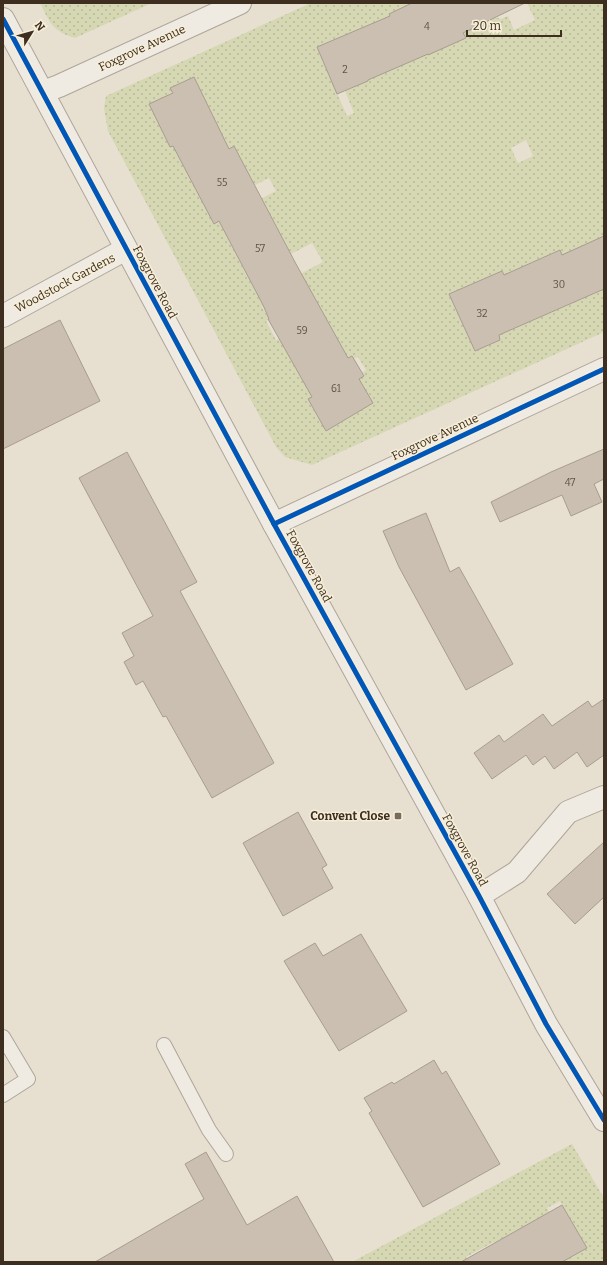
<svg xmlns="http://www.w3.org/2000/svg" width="607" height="1265" font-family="Bitter,serif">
	<defs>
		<pattern id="park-dots" width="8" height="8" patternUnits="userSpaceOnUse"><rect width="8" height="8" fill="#d6d7b3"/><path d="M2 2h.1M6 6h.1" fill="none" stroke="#b9b99a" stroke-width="1.8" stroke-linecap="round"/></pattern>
	</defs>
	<rect width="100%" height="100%" fill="#e7e0d1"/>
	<g fill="url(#park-dots)" fill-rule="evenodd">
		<path d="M40,3h112l-77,35c-23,-7 -25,-15 -35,-35z"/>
		<path d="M311,3h101l-23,11 22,46 16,-8 1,3 37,-17 -15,-35 51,16 7,-3 6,14 21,-10 -8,-17h77v233l-3,1 3,6v89l-292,133 -27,-8 -9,-10 -168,-316 -4,-23 2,-12zM347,34l21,47 -23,10 9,22 -7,3 -30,-69zM194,77l23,47 -47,23 -20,-43 23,-11 -3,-5zM526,140l7,16 -15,7 -7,-15zM234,146l21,39 14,-7 7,13 -62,32 -28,-52zM266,206l25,48 21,-11 11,19 -65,34 -35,-67zM559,250l3,7 32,36 -61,27 -11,-25 10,-13 -8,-16zM502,271l11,24 -16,37 3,8 -25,11 -26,-57zM306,282l33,60 -44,25 -16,-28 -3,1 -10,-19 3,-2 -7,-13zM352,356l2,3 4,-2 8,13 -3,2 1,4 -5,3 14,24 -47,28 -18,-31 5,-4 21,-30z"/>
		<polygon points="572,1144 604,1198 604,1262 562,1262 587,1248 560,1201 547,1208 552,1217 549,1262 528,1224 500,1240 505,1262 494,1242 466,1257 469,1262 352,1262"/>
	</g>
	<g fill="#cbbfb2" stroke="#a89c90">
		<polygon points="412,3 525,3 463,33 466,38 428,55 428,54 368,80 368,81 337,94 317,47 390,16 389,14"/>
		<polygon points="194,77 229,149 234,146 296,264 348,358 352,356 364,376 359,379 373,403 326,431 308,399 312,397 268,319 269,319 263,305 219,221 214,224 173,146 170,147 149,104 173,93 170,88"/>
		<polygon points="604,236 604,289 499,335 500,340 475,351 449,294 502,271 504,275 560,250 562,255"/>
		<polygon points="60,320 100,401 3,449 3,349"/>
		<polygon points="604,449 604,479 594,484 602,502 571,516 562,495 500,522 491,502 551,472"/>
		<polygon points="127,452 197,582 180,591 274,763 212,798 166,716 163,717 143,681 136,685 124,662 134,656 122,633 153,616 79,478"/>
		<polygon points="426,513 450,572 459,567 513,664 466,690 399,567 383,531"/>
		<polygon points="604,699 604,755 587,767 577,752 554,769 545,756 533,765 526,755 492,779 474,753 499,735 504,742 543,714 552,726 588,701 592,707"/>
		<polygon points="298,812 327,865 322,868 333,888 283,916 243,843"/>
		<polygon points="604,842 604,897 575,924 547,894"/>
		<polygon points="361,934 407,1011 339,1051 284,961 315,943 323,956"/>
		<polygon points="434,1060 442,1074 446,1071 500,1164 423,1207 369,1113 372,1111 364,1098 392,1082 394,1084"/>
		<polygon points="206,1152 247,1225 297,1196 334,1262 95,1262 204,1199 185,1164"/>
		<polygon points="562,1205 587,1248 562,1262 461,1262"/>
	</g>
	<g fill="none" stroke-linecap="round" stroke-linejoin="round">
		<g stroke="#ada599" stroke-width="16">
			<g id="service">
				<polyline points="3,1037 28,1079 3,1095"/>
				<polyline points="164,1045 209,1130 226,1154"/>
			</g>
		</g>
		<g stroke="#ada599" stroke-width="24">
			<g id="minor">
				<polyline points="3,19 274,524 479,896 546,1024 604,1120"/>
				<polyline points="43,92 59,86 240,3"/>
				<polyline points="3,316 126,249"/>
				<polyline points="274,524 604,369"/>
				<polyline points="479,896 517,872 568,812 604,797"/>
			</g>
		</g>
		<use href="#service" stroke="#efebe3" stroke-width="14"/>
		<use href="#minor" stroke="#efebe3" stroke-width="22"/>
		<g stroke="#f7eed8" stroke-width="8">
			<g id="cycleway">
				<polyline points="3,19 274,524 479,896 546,1024 604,1120"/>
				<polyline points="274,524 604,369"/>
			</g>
		</g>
		<use href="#cycleway" stroke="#0057b8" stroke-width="5"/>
	</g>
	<rect fill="#786c5e" stroke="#f7eed8" stroke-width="1.5" x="394" y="812" width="8" height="8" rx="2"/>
	<g text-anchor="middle" stroke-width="3" stroke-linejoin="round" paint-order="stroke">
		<g font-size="10" fill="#605244">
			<text x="427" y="30">4</text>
			<text x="345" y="73">2</text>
			<text x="222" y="186">55</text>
			<text x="260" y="252">57</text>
			<text x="559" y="288">30</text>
			<text x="482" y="317">32</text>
			<text x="302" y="334">59</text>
			<text x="336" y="392">61</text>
			<text x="570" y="486">47</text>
		</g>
		<g font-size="12" fill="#3d2e20" stroke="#f7eed8">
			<text transform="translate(142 48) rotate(-25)" y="4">Foxgrove Avenue</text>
			<text transform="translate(155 282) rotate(62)" y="4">Foxgrove Road</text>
			<text transform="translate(65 283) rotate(-28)" y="4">Woodstock Gardens</text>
			<text transform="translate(435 437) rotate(-25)" y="4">Foxgrove Avenue</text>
			<text transform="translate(309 566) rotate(61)" y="4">Foxgrove Road</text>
			<text transform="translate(465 850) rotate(61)" y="4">Foxgrove Road</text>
		</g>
		<g font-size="12" font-weight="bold" fill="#3d2e20" stroke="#f7eed8" text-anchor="end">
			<text x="390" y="820">Convent Close</text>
		</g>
	</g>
	<rect width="607" height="1265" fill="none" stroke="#3d2e20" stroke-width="8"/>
	<g transform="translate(32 32) rotate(53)" stroke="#f7eed8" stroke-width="3" paint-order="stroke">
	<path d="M0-3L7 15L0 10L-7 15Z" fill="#3d2e20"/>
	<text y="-6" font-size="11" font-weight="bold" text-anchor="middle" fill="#3d2e20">N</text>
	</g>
	<path d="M467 30v6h94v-6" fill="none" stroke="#3d2e20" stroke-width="2"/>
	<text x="473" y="30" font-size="12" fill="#3d2e20" stroke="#f7eed8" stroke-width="3" paint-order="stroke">20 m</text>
</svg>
